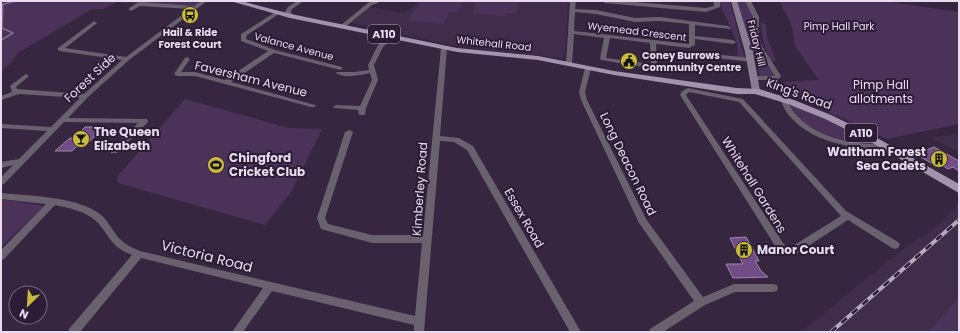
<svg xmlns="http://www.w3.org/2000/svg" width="960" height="333" font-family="Poppins,sans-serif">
	<rect width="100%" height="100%" fill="#36263f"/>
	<g fill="#402c4b">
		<polygon points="419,1 568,1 565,53 562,58 450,45 347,22 367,7 405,13"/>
		<polygon points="959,134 959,152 932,138"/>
		<polygon points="959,203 959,332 801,332 899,252 934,229"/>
	</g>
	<g fill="#4b3259">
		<polygon points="1,1 201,1 194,7 117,2 103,9 92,9 18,53 9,65 1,71"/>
		<polygon points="424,1 463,1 457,13 445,12 449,13 444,24 408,21 414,10"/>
		<polygon points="477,1 519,1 517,13 508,13 505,16 472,14"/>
		<path d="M719,1h11l15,59 -9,-1c8,-14 -13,-44 -17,-58z"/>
		<polygon points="736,1 746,1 754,20 755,38 776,77 760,76"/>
		<polygon points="779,1 883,1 959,12 959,124 887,139 794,96 783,82 819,80 795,46 791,23"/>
		<path d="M761,23l5,1 1,13 9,24 -5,1c-6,-14 -10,-24 -10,-39z"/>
		<polygon points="185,99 289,128 322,129 292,191 265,225 118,183 117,177"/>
		<path d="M789,104l61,26 26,14c-33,-3 -69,-8 -87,-40z"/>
		<polygon points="1,199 44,206 1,247"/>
		<polygon points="959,297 959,332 928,332"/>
	</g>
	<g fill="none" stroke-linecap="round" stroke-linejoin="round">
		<g stroke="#846794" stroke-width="1.5">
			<polyline points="1,5 15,1"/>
			<polyline points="1,40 13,33 2,28 3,4"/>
		</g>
	</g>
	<g fill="#724c86" stroke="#9d8aa8">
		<polygon points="85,127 103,127 90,141 82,141 72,151 55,151 70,138 74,138"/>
		<polygon points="934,147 959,161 959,171 953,167 948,169 936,161 931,163 916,154"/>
		<polygon points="746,237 759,261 755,261 761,271 768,277 733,278 726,264 743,264 730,238"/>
	</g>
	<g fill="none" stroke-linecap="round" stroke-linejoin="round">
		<g fill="#69616e" fill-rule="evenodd">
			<polygon points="201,1 207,1 129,60 88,97 68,118 147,119 148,121 147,123 117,153 111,153 110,151 138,123 64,122 4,184 1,185 1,177 13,165 1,168 1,162 19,159 47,131 1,128 1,124 51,127 80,98 19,94 1,100 1,96 12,92 10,86 11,85 26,74 29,76 16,87 17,89 84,94 122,60 60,51 58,50 58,48 94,21 97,23 96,24 65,48 126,57 190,9 140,6 131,11 129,10 129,8 139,2 194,6"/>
			<polygon points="297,1 304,1 292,9 291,12 293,16 292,17 288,17 285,12 288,7"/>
			<polygon points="372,1 378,1 378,3 372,5 345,27 341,27 341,25 368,3"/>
			<path d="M570,1h6l-1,8 21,1 39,8 25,-1 68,9 3,2 -1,1 -35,-4v11l38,4 3,2 -3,2 -38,-5v6l-6,3 -33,-4 1,21 -7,3 -49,-8 -1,-1 4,-21 -30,-4 -2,30 -3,2 -3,-2zM575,12l21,2 39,8 25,-1 29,3v20l-115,-13zM610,38l40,5 1,21 -45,-6z"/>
			<polygon points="602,1 623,1 706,8 714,6 714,1 720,1 720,7 706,12 605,3"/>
			<polygon points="745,1 751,1 759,17 759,36 762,46 781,76 778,80 753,80 750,78 753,76 775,76 756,46 753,36 753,17"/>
			<polygon points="277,11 279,12 279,14 247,35 246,39 275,50 342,67 343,68 340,70 274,53 231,82 315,105 316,106 315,107 311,107 195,76 177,76 174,74 185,58 187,57 190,59 181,72 195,72 225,80 268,51 241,41 241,34"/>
			<path d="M391,34l3,2 -11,11 -9,18 4,15 -12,28 -1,7h-6l-1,-5 -24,-2 -1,-1 3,-2 24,1 12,-26 -2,-7c-10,2 -25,6 -34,0l1,-1h17l15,-2 -1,-5 10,-20z"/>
			<path d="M444,46l3,2 -7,88 19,2 14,8 108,186h-11l-103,-182 -13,-8 -14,-1 -16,191h-10v-7l-142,-34 -29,41h-11l31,-44 -122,-30 -61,74h-12l1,-3 63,-74c-23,-9 -21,-19 -36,-34 -11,-10 -27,-13 -41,-16l-51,54 -3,1v-10l45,-46 -45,-5v-6c29,3 74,3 99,21 9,7 13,19 21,26 5,5 12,8 19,11l275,65 7,-73h-50l-51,-14 -4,-11 28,-86 4,-2 4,2 -28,86 3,6 44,11h51l18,-187z"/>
			<polygon points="693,52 751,58 754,60 751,62 691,55 691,53"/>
			<polygon points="588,66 591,68 585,92 587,100 646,219 703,297 734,284 773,284 777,285 778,288 777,291 773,292 735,292 705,305 663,332 649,332 650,329 694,301 639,223 581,100 579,92 585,68"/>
			<path d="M688,88l55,11 103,112 52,31 2,3 -2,3 -3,1 -3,-1 -44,-28 -52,34 -8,1 -9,-3 -99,-157 2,-4zM689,92l50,10 102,114 -50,31 -6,-1 -99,-151z"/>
			<path d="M783,97l2,1c3,4 5,9 8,13 21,27 60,34 92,33l4,2 -4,2c-34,2 -77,-7 -98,-35 -3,-4 -5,-10 -7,-14z"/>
		</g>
		<polygon fill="#8a7d92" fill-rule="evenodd" points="731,1 737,1 753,52 760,91 759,93 756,94 752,91 745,52"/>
		<polygon fill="#a493ad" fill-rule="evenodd" points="230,1 241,1 291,14 457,48 538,56 614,71 737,88 759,89 794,100 831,115 870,134 959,184 959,193 864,138 825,119 788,104 755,94 737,94 614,75 538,60 457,52 290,18"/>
		<g stroke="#b5aabd" stroke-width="4">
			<polyline id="rail" points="831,332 959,220"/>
		</g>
		<use href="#rail" stroke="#2c1c35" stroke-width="2.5" stroke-dasharray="7" stroke-linecap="butt"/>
	</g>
	<defs>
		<g id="bus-disc" transform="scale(0.9)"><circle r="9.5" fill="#c8bb3b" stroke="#2c1c35"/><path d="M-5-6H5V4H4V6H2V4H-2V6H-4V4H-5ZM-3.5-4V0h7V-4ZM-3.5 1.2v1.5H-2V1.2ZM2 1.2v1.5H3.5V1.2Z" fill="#111"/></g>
		<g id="civic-disc" transform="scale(0.9)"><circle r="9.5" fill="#c8bb3b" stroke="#2c1c35"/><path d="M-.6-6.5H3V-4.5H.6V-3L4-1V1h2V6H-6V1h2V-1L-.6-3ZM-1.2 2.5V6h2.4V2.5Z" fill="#111"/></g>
		<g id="bar-disc" transform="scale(0.9)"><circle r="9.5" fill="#c8bb3b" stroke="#2c1c35"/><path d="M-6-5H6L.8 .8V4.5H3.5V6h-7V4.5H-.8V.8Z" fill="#111"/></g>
		<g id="building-disc" transform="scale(0.9)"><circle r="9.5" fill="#c8bb3b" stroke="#2c1c35"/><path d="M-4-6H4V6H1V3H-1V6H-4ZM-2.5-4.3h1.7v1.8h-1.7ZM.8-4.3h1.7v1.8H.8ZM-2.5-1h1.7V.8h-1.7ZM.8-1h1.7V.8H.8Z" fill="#111"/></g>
		<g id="stadium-disc" transform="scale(0.9)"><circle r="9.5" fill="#c8bb3b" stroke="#2c1c35"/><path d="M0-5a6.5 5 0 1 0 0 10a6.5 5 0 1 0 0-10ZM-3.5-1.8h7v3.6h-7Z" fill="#111"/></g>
	</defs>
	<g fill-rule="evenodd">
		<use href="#bus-disc" x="190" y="15"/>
		<use href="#civic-disc" x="629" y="61"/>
		<use href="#bar-disc" x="81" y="139"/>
		<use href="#building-disc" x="939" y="159"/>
		<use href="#stadium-disc" x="216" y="165"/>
		<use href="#building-disc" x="744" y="250"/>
	</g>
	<g text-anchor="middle" stroke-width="4" stroke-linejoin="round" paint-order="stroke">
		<g font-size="10" fill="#efdafc" stroke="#2c1c35">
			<text x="839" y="30">Pimp Hall Park</text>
		</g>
		<g font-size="10" fill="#e7ddee" stroke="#2c1c35">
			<text transform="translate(637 31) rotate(7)" y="4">Wyemead Crescent</text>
			<text transform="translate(494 43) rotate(6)" y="4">Whitehall Road</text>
			<text transform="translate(757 43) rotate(76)" y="4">Friday Hill</text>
			<text transform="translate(294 46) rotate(15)" y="4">Valance Avenue</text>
		</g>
		<g font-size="10" font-weight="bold" fill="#e7ddee" stroke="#2c1c35">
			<text x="190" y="36">Hail &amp; Ride<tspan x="190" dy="12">Forest Court</tspan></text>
			<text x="642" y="59" text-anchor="start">Coney Burrows<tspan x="642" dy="12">Community Centre</tspan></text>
		</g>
		<g fill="#2c1c35" stroke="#afa3b6" stroke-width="1">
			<rect x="368" y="25" width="32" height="18" rx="3"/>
			<rect x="845" y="124" width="32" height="18" rx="3"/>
		</g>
		<g font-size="11" font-weight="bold" fill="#e7ddee">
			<text x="384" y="38">A110</text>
			<text x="861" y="137">A110</text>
		</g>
		<g font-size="12" fill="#e7ddee" stroke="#2c1c35">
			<text transform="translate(90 78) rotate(-43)" y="4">Forest Side</text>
			<text transform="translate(251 79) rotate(14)" y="4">Faversham Avenue</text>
			<text transform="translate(799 94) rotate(20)" y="4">King's Road</text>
			<text transform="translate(628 164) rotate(64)" y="4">Long Deacon Road</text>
			<text transform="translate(754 185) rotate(58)" y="4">Whitehall Gardens</text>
			<text transform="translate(420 189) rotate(-86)" y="4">Kimberley Road</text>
			<text transform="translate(524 218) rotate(60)" y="4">Essex Road</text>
		</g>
		<g font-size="12" fill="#efdafc" stroke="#2c1c35">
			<text x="881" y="89">Pimp Hall<tspan x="881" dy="14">allotments</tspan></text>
		</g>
		<g font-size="12" font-weight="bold" fill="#e7ddee" stroke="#2c1c35" text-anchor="start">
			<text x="94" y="136">The Queen<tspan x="94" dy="14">Elizabeth</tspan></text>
			<text x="926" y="156" text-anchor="end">Waltham Forest<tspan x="926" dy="14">Sea Cadets</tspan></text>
			<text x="229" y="162">Chingford<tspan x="229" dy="14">Cricket Club</tspan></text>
			<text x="757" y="254">Manor Court</text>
		</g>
		<g font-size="14" fill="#e7ddee" stroke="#2c1c35">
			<text transform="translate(207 256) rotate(14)" y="5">Victoria Road</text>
		</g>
	</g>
	<rect width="960" height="333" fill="none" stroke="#e7ddee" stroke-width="4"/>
	<g transform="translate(28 305) rotate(205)"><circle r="19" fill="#2c1c35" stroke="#77697f"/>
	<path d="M0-3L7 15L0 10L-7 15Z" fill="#c8bb3b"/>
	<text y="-6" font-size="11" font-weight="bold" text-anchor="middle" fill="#e7ddee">N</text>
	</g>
</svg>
